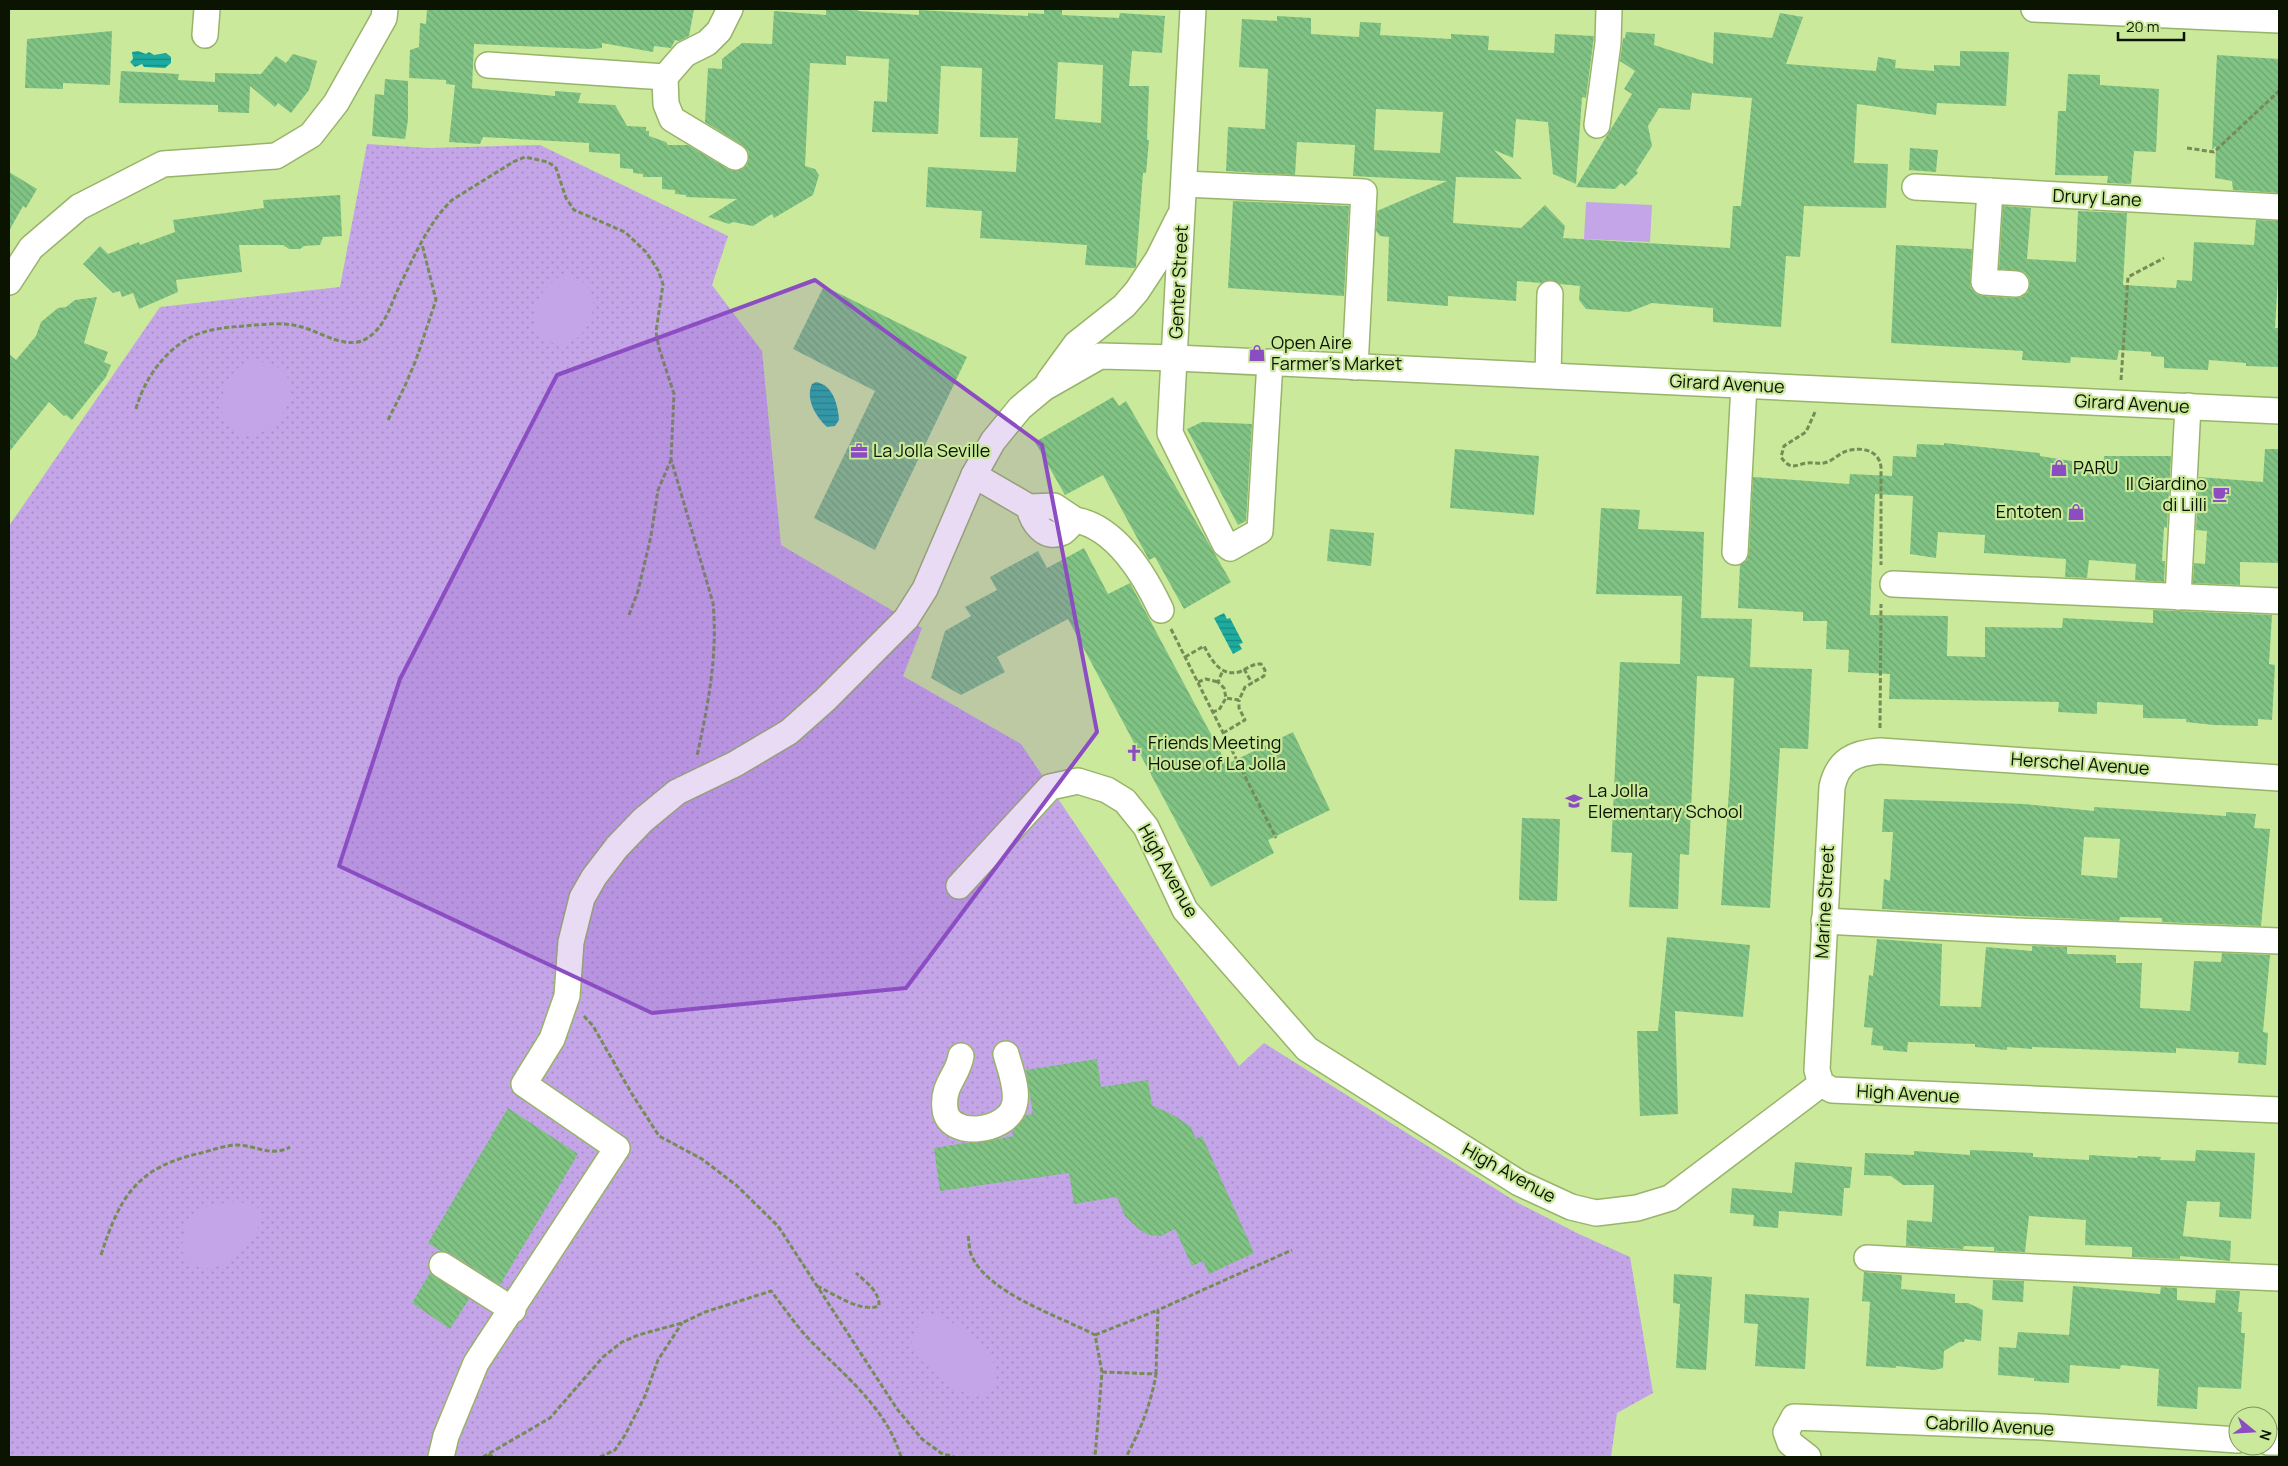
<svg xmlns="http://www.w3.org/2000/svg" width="2288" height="1466" font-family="Manrope,sans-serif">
	<defs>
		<pattern id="grass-dots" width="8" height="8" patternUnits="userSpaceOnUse" patternTransform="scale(1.25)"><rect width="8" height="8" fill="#c4a5e7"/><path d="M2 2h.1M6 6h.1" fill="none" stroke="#a78dc4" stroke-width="1.8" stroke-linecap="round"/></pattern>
		<pattern id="water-rules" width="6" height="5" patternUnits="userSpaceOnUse" patternTransform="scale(1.25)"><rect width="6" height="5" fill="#1dab9f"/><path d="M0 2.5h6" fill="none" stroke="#188a7f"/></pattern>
		<pattern id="building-back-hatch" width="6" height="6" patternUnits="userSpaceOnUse" patternTransform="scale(1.25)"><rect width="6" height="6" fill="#80c384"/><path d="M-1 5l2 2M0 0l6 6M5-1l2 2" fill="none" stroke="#6da770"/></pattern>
	</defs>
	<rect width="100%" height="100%" fill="#cae99b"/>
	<polygon fill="url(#grass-dots)" points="367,144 429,148 540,145 728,236 712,285 762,351 781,545 922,628 903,676 1021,744 1239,1066 1264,1043 1518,1203 1579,1234 1630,1257 1653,1393 1617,1413 1611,1457 9,1457 9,526 160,307 340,287"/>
	<g fill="#c4a5e7">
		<polygon points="1586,202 1652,205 1650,242 1584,239"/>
		<path d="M570,276c8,3 18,7 21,16 9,22 -10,55 -34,53 -7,-4 -15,-8 -19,-15 -11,-16 5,-44 20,-52 3,-2 8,-2 12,-2z"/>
		<path d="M254,361c81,6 8,110 -28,61 -12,-15 1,-49 17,-57 3,-2 7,-3 11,-4z"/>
		<path d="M240,1202l17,5c14,28 -32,69 -59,60 -8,-2 -12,-9 -16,-16 1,-39 23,-49 58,-49z"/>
		<path d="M930,1314h9c21,15 63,36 56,67 -2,10 -10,14 -20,16l-27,-11 -33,-32c-8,-16 2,-29 15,-40z"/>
	</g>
	<g fill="url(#water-rules)">
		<polygon points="138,51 146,54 149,52 154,55 166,53 171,57 171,63 165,68 144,67 142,64 135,67 130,62 133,59 132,52"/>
		<path d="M816,382c17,3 22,23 23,38l-4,6 -8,1c-11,-10 -22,-28 -15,-43z"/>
		<polygon points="1224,613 1227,619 1230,618 1243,643 1239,644 1242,649 1233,654 1214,618"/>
	</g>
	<g fill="url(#building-back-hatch)" fill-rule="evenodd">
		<path d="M427,9h267l-5,27 -10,5 -4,-1 -4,8 -17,-2 -1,6 -51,-9v5l-11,1 -117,-5 -2,44 83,8v-5l26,2 -3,10 37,2 12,21 19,1v4h3v5l17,6 2,3h20l40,24 7,2 7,-2 5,-4 2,-7 -1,-7 -6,-6 -37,-23 3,-54 14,1v-10l20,-16 30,1 2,-33 52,4v-6h32v2l61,4v-5l109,6v-3l16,1v-5h18v6l57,3 1,-5 45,3 -3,37 -30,-2 -3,35h20l-2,54h2l-3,33h-3l-7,93 -1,2 -50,-3 2,-20 -107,-7 2,-27 -56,-4 2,-40 88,5 2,-34 -38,-1 2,-69 -41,-2 -3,68 -66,-2 2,-31 13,1 2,-43 -43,-3v9l-36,-2 -5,103 10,3 4,6 -6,20 -39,23 -2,-4 -19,12 -20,-4 -4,2 -21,-7 29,-18 -51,-2v-2l-11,-1v-4l-13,-1v-12h-19v-3l-10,-1v-4l-13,-1v-14l-31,-2v-9l-106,-6 -3,7 -31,-2 6,-57 -9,-1v-4l-37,-2 1,-28 9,-3 1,-24 6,1zM1058,62l45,3 -2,58 -46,-4z"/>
		<path d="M1780,13l23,4 -17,47 90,7 2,-14 18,3 -1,8 39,3v-6l26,1v-15l49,1 -3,54 -69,-3 -1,12 -79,-11 -3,59 34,1 -2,44 -82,-2 -4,51 -14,-1 -5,71 -68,-5v-14l-61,-5 -23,9 -43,-3 -7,-9 1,-14 -20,-2 -9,-4 -10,3 -24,-2 -1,20 -68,-5v10l-61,-5 2,-64 -9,-1 -4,-5 1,-20 70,-30 -94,-5 2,-31 -58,-3 -2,33 -69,-4 2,-44 37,2 3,-60 -29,-2 3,-48 35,2v-5l34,2v16l48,3 1,-15 21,1 -1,12 71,4v-5l38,2 -1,14 66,3 1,-19 39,2 -8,62 -4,-1 -6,87 -23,-10 -5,-52 -32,-3 -3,39 -19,-8 28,29 -66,-2 -3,46 68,5 24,-23 20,21 -2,12 167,10 3,-42h8l11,-108 -60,-5 -2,17 -31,-2 -11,18 4,20 -16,25 2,2 -13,13 -4,-3 -6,6 -39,-2 56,-93 -8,-5 11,-18 -15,-10 3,-23h2l1,-6 29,2 -1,11 59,19 1,-32 58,6zM1376,109l67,3 -3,41 -66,-3z"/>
		<polygon points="112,31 110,85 63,83 63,89 25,88 27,39"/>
		<polygon points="293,54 317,61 309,90 291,113 278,103 275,107 250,86 249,113 218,112 218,105 119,103 121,71 179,74 178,80 215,82 215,73 261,74 276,56 286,63"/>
		<polygon points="2217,55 2279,59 2279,193 2233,190 2232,181 2215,178 2216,146 2212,150"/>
		<polygon points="2068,74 2100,75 2100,85 2159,89 2156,152 2134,151 2131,184 2107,183 2108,176 2055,175 2058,111 2066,111"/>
		<polygon points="385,79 408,81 408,120 405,139 372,136 375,94 384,95"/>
		<polygon points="1910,148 1938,150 1936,172 1909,170"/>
		<polygon points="9,172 37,189 26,208 23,206 9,231"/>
		<polygon points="340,195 342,236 323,237 320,245 304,246 300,249 289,249 283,245 239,245 242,272 176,280 178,292 139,309 133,293 122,297 120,291 113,293 83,264 100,246 108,254 139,242 140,245 175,232 173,220 264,208 263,200"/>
		<polygon points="1233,201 1349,206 1344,296 1228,288"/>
		<polygon points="2003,206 2031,208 2027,259 2076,262 2078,211 2127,213 2123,285 2176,288 2177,280 2192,281 2194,242 2254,245 2256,220 2279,221 2279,261 2275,328 2279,328 2279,367 2246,366 2246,363 2209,360 2208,370 2164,368 2164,357 2151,356 2151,352 2119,350 2117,360 2071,357 2070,363 2022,360 2023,351 1891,343 1896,245 1972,249 1970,282 1971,288 1976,294 1983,296 2015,298 2022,297 2028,292 2030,284 2029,278 2024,272 1999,269"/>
		<polygon points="824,286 967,357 875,550 814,518 875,391 793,349"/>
		<polygon points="97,297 84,343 108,352 104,362 111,365 106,377 72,420 66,415 64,416 49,402 9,452 9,354 16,360 36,336 41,322 58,308 66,307 75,300"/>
		<polygon points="1113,397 1119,406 1126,401 1231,582 1184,609 1155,557 1149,560 1148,558 1103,475 1065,495 1035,442"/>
		<polygon points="1202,422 1252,424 1246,521 1238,525 1187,429"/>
		<polygon points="1944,443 2040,453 2040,456 2103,466 2104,456 2171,456 2167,528 2164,527 2162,561 2165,561 2164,582 2135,580 2136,564 2089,560 2087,578 2065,577 2066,559 1984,553 1985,535 1938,532 1936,558 1910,554 1913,496 1875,494 1870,615 1948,616 1947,656 1985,657 1985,627 2062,628 2063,618 2153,623 2153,610 2272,615 2269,664 2275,665 2272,720 2258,719 2258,726 2214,725 2186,722 2186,719 2143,718 2143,705 2097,702 2097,714 2058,712 2059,702 1889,699 1890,674 1848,672 1849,650 1826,649 1827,621 1803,621 1803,612 1738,608 1740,565 1747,560 1749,553 1753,477 1849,484 1850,474 1892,476 1893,456 1916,457 1917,444 1944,445"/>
		<polygon points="1455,449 1539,456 1534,515 1450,508"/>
		<polygon points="2265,449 2279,449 2279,563 2240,562 2240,585 2193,583 2194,563 2205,564 2207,531 2196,530 2199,477 2263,482"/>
		<polygon points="1601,508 1640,510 1638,529 1704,532 1701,618 1752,619 1750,667 1812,669 1808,749 1780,748 1770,908 1721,905 1730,776 1734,678 1697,676 1689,855 1680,854 1678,909 1629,907 1632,853 1611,852 1620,662 1680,664 1682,596 1596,594"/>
		<polygon points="1330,529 1374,533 1371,566 1327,561"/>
		<polygon points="1084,548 1108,594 1130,583 1227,764 1293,732 1330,810 1268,840 1274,853 1211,887 1068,619 997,657 1005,672 961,695 931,678 945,631 971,616 965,607 997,590 990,577 1038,551 1047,568"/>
		<path d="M1884,799l140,5 70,7v-4l132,9v-4l30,2 -2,14 16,1 -9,97 -99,-4v-4l-42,-1 -1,4 -237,-12 2,-30 6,2 3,-49h-11zM2084,837l36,2 -3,39 -36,-3z"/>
		<polygon points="1522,818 1560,819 1557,901 1519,900"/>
		<polygon points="1667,937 1750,945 1743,1017 1675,1011 1678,1114 1640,1116 1637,1031 1658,1031"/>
		<polygon points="1877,939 1942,944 1940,1006 1981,1007 1986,947 2032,951 2032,946 2067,947 2067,954 2116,955 2116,963 2142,963 2140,1008 2190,1011 2194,961 2221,962 2222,953 2270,955 2263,1032 2268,1033 2266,1065 2238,1063 2239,1052 2176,1048 2176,1053 2032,1047 2032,1049 2007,1047 2007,1050 1975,1047 1975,1044 1908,1042 1907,1052 1883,1050 1883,1046 1871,1045 1873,1028 1864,1027 1869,975 1873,976"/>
		<polygon points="1097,1059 1101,1087 1148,1080 1152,1105 1175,1116 1191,1127 1196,1139 1202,1136 1254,1253 1209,1274 1203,1261 1192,1266 1175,1229 1161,1236 1149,1235 1140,1230 1125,1216 1117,1197 1074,1204 1069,1173 940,1191 934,1148 966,1143 980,1143 1013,1136 1013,1131 1026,1115 1033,1114 1026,1070"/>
		<polygon points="508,1108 578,1154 500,1285 450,1253 441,1251 428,1243"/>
		<polygon points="1970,1150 2033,1153 2033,1157 2089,1160 2089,1155 2137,1158 2138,1156 2161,1157 2160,1160 2195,1161 2196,1150 2255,1153 2251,1219 2219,1217 2220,1202 2187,1201 2183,1236 2231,1241 2230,1261 2180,1256 2180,1259 2132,1257 2132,1247 2085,1245 2086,1220 2029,1216 2025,1252 1994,1251 1994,1247 1964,1246 1963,1249 1906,1246 1907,1220 1932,1222 1934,1185 1903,1185 1891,1176 1864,1175 1865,1153 1914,1155 1914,1151 1970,1155"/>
		<polygon points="1795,1162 1852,1167 1850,1188 1844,1188 1842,1216 1779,1211 1778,1228 1753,1226 1754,1215 1730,1213 1732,1188 1792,1193"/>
		<polygon points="1864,1272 1902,1275 1901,1289 1955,1294 1955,1303 1968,1303 1983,1310 1981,1341 1965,1339 1964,1342 1959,1342 1944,1351 1943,1368 1934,1370 1896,1366 1896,1368 1866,1366 1870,1302 1862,1301"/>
		<polygon points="430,1273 469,1299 450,1329 412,1303"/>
		<polygon points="1674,1274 1712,1277 1706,1370 1676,1368 1680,1304 1673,1303"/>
		<polygon points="1993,1280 2024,1281 2023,1302 1992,1300"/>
		<polygon points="2073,1286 2160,1294 2161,1287 2177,1288 2177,1300 2215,1303 2216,1290 2240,1291 2238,1312 2242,1312 2241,1333 2245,1333 2241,1389 2198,1387 2197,1409 2157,1406 2159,1369 2121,1365 2120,1369 2070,1365 2069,1383 2034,1381 2034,1378 1998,1375 1999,1347 2016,1348 2018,1332 2069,1335"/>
		<polygon points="1745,1294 1809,1298 1805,1369 1755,1366 1758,1324 1744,1323"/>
	</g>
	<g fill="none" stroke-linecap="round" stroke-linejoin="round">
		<g stroke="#98b469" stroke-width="28">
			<g id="minor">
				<polyline points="1193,9 1170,433 1225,544 1230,548 1260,531 1270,362"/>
				<polyline points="2034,9 2279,20"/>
				<polyline points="205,35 207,9"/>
				<polyline points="488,65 665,77 685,54 707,43 719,31 730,9"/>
				<polyline points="665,77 666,104 672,119 735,157"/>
				<polyline points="1597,125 1608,43 1609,9"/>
				<polyline points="1184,184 1364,192 1355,367"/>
				<polyline points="1915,187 2279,207"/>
				<polyline points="1990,191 1984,282 2016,284"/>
				<polyline points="9,282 31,248 79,207 163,164 276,156 311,135 336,103 384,18 385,9"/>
				<polyline points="1548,375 1550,294"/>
				<polyline points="1049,381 1076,344 1124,306 1137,291 1158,259 1179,217"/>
				<path d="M974,475l55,32 25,-1 21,14c-4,4 -8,9 -12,12 -18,9 -31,-10 -34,-25"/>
				<path d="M1075,520c41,7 70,56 86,90"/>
				<polyline points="1735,552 1744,385"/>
				<polyline points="1893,584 2279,601"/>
				<polyline points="2178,597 2188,406"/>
				<path d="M2279,778l-399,-27c-26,2 -42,9 -48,36l-15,283 4,14 11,6 447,20"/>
				<polyline points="959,886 1050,787 1078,781 1107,790 1125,801 1146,827 1185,910 1307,1049 1519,1183 1571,1207 1596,1213 1637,1208 1670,1198 1821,1084"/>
				<polyline points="1824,921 2016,931 2279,941"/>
				<path d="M961,1056c-3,20 -19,28 -16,53 3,30 61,24 69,-3 5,-15 -4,-37 -8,-52"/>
				<polyline points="1867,1258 1990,1265 2279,1278"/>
				<polyline points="442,1265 513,1310"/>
				<polyline points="2268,1442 2279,1442"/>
				<polyline points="441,1457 446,1436 476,1363 617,1148 524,1084 552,1039 567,996 571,942 582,898 594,877 617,847 643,820 677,792 735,764 789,732 825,700 906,619 925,589 974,475 993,441 1020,408 1044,388 1100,356 1176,358 2279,411"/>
				<polyline points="1808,1457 1790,1443 1786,1432 1794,1417 2042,1427 2238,1440"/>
			</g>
		</g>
		<g stroke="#768c57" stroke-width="3" stroke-dasharray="5 2.5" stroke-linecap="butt">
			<polyline points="2187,148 2214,152 2279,91"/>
			<polyline points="2121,380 2128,277 2164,258"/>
			<path d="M136,409c9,-33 34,-67 68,-77 13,-4 27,-5 41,-6 19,-2 39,-4 57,1 18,5 43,22 62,13 21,-11 26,-34 35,-53 15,-30 29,-64 53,-87l61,-38 12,-5 23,5 8,6 10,30 8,12 51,22 21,20 12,18 5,14 -7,48 3,16 15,46 -3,65 42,144c5,52 -5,102 -16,153"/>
			<path d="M1815,412l-9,20 -22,14 -3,11c10,14 13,8 26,6 7,-1 13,2 20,-1 6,-2 11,-7 17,-10 15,-6 35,-3 37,15v98"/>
			<polyline points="388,420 404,388 416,360 436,300 422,244"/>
			<polyline points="629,615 638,591 651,536 658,490 671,460"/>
			<polyline points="1171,629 1276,838"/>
			<path d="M1185,657l19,-11c7,13 16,31 35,26 8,-3 14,-9 22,-8l4,6 -1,6 -19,11 -6,13 -13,-2 -2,-10 -6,-6 5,-12"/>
			<polyline points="1244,669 1252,683"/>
			<polyline points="1198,682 1206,679 1218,682"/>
			<polyline points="1212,712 1219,710 1226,698"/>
			<polyline points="1880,728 1881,604"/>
			<polyline points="1223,733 1245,720 1239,708 1239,700"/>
			<polyline points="584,1016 593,1026 632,1094 659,1136 702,1159 736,1185 778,1226 897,1409 922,1439 941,1453 954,1457"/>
			<path d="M968,1236c1,5 1,10 2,15 12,41 90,65 125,84l7,37 -7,85"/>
			<path d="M101,1255c19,-59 36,-88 100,-102 11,-3 25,-8 37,-8 19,1 34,12 52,2"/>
			<path d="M817,1286c17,8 44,27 62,20 1,-14 -13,-24 -23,-33"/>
			<polyline points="1095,1335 1158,1310"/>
			<path d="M1102,1372l54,2c-5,30 -16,57 -30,83"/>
			<polyline points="1156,1374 1158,1310 1292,1250"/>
			<polyline points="488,1455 496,1457"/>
			<path d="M483,1457l67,-39 53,-61 19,-15 16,-7 44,-12 23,-11 66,-21c12,15 23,32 36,46 35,37 79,69 94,120"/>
			<polyline points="600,1457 615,1450 625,1435 645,1396 658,1360 682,1323"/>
		</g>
		<use href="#minor" stroke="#fff" stroke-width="25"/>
	</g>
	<path fill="#8c4dc3" fill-opacity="0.2" stroke="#8c4dc3" stroke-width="4" stroke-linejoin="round" d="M815,280l227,165 55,287 -191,256 -254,25 -313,-147 61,-187 157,-304z"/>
	<defs>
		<g id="shop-bare" transform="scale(1.35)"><path d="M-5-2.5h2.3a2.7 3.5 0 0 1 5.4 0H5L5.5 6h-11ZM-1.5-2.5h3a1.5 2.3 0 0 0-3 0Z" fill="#8c4dc3" stroke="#cae99b" stroke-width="2.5" paint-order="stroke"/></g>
		<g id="office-bare" transform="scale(1.35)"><path d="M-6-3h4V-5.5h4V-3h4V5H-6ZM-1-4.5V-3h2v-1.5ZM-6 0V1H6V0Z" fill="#8c4dc3" stroke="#cae99b" stroke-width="2.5" paint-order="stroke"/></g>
		<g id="cafe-bare" transform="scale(1.35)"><path d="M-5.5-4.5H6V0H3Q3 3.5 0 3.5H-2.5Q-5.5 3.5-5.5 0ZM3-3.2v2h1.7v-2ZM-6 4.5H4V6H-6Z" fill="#8c4dc3" stroke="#cae99b" stroke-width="2.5" paint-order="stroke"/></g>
		<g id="church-bare" transform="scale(1.35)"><path d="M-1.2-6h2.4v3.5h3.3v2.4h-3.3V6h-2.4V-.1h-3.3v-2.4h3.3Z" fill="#8c4dc3" stroke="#cae99b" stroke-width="2.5" paint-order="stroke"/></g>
		<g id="school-bare" transform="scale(1.35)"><path d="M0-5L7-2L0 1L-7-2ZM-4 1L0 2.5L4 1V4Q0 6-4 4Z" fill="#8c4dc3" stroke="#cae99b" stroke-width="2.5" paint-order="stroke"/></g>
	</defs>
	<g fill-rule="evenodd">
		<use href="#shop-bare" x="1257" y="353"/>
		<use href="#office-bare" x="859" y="451"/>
		<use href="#shop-bare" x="2059" y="468"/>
		<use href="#cafe-bare" x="2221" y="494"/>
		<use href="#shop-bare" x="2076" y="512"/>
		<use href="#church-bare" x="1134" y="753"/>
		<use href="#school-bare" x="1574" y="801"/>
	</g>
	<g text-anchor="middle" stroke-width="4.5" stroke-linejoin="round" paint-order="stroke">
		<g font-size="18" fill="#0b1400" stroke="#cae99b">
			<text transform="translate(2097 198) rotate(3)" y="6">Drury Lane</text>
			<text transform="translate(1179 282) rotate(-87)" y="6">Genter Street</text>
			<text transform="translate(1727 384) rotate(3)" y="6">Girard Avenue</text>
			<text transform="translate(2132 404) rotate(3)" y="6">Girard Avenue</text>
			<text transform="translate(2080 764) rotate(4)" y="6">Herschel Avenue</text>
			<text transform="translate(1168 871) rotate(61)" y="6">High Avenue</text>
			<text transform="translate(1825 902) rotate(-87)" y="6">Marine Street</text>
			<text transform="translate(1908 1094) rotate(3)" y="6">High Avenue</text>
			<text transform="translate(1509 1173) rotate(29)" y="6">High Avenue</text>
			<text transform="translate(1990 1426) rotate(3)" y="6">Cabrillo Avenue</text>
		</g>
		<g font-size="18" fill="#0b1400" stroke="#cae99b" text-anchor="start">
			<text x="1271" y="349">Open Aire<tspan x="1271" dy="21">Farmer’s Market</tspan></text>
			<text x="873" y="457">La Jolla Seville</text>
			<text x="2073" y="474">PARU</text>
			<text x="2207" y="490" text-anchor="end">Il Giardino<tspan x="2207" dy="21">di Lilli</tspan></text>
			<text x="2062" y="518" text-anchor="end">Entoten</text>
			<text x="1148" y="749">Friends Meeting<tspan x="1148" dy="21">House of La Jolla</tspan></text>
			<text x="1588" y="797">La Jolla<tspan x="1588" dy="21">Elementary School</tspan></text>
		</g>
	</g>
	<rect width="2288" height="1466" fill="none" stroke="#0b1400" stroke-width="20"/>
	<g transform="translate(2253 1431) rotate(108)"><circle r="24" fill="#cae99b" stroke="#7e945d"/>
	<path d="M0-4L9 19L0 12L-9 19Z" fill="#8c4dc3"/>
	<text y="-8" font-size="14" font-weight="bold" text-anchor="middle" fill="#0b1400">N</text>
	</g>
	<path d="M2118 32v8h66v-8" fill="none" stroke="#0b1400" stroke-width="2.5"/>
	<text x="2126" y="32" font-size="15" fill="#0b1400" stroke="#cae99b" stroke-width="4" paint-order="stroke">20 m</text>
</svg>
